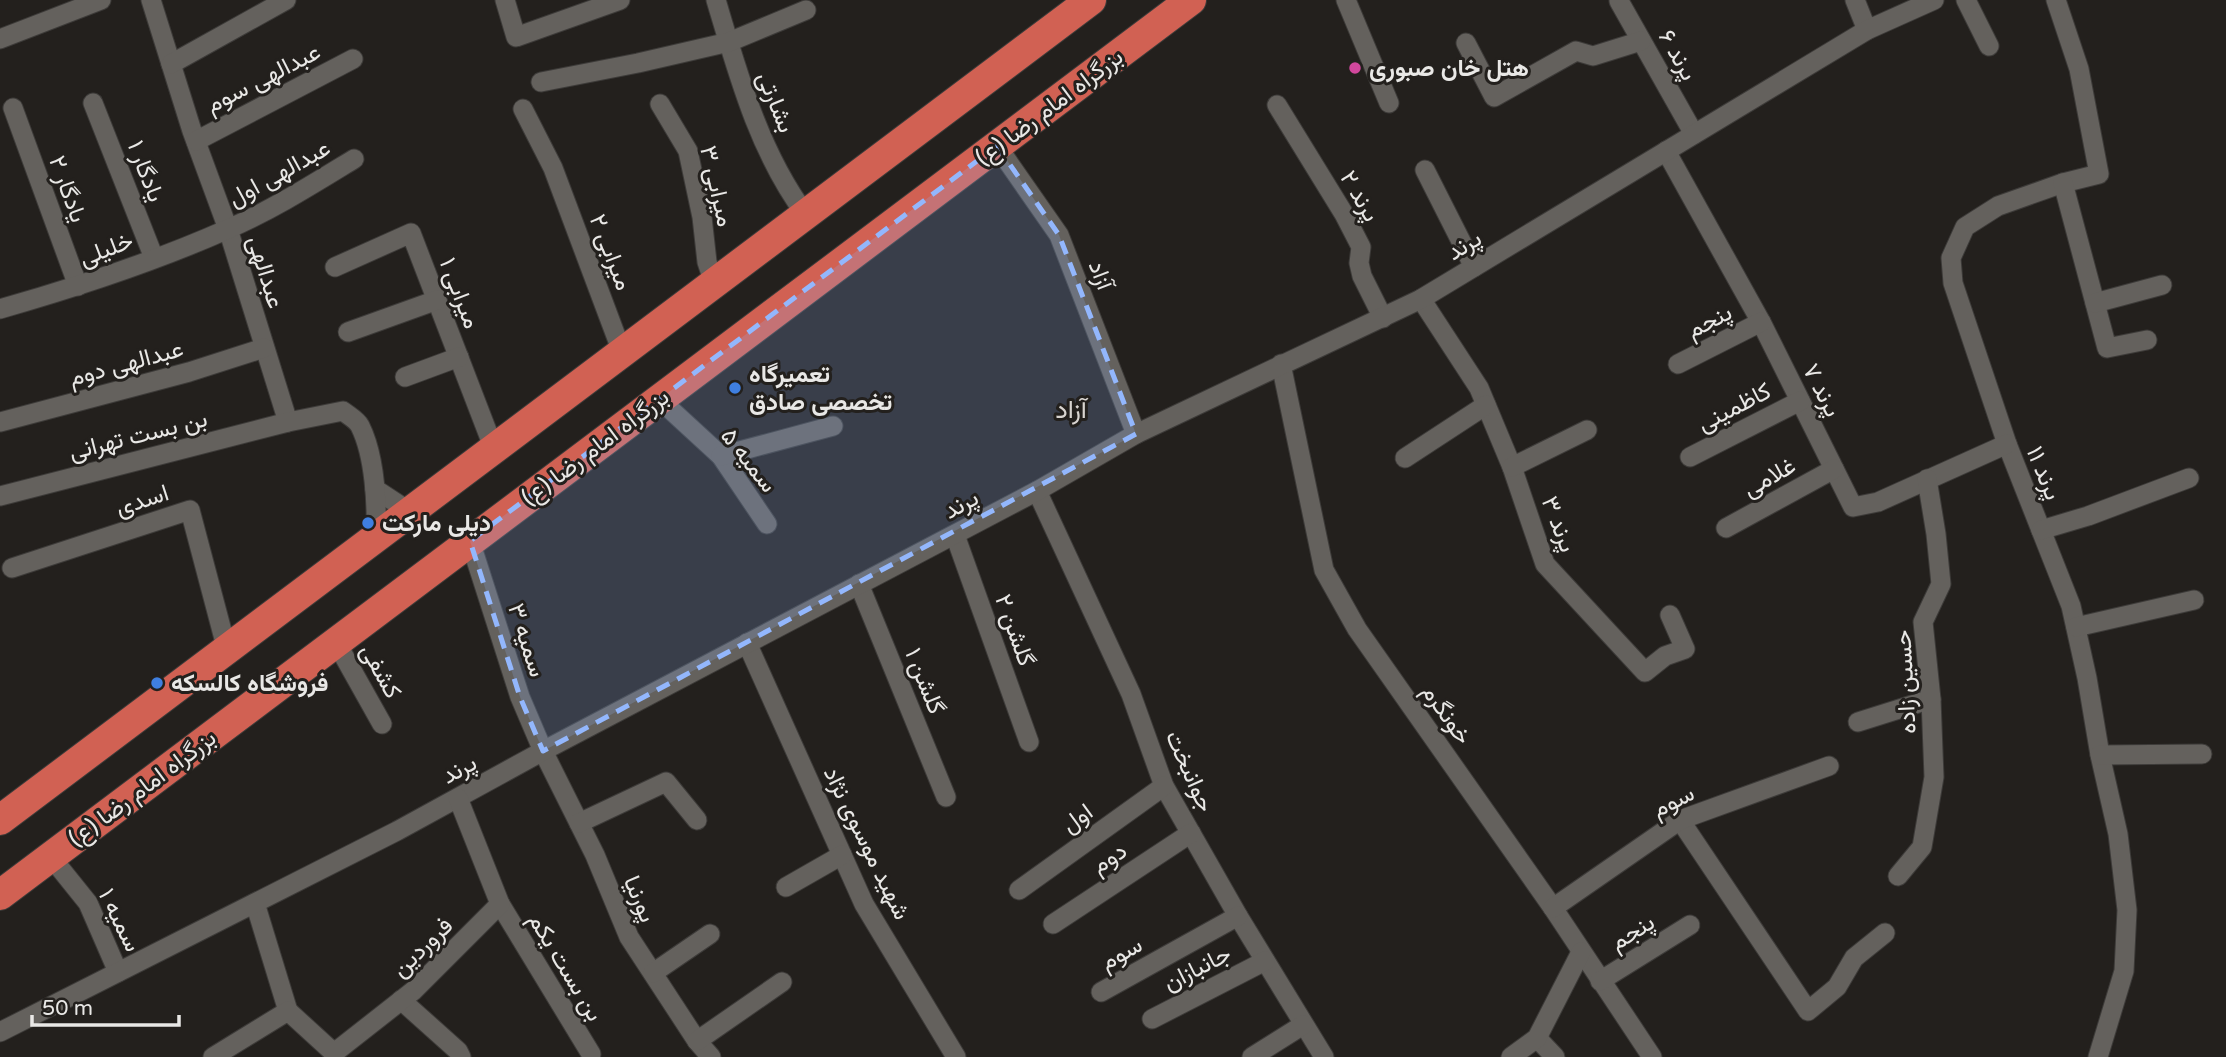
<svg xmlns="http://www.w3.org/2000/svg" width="2226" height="1057" font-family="'Varela Round',Vazirmatn,sans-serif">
	<rect width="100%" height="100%" fill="#23201d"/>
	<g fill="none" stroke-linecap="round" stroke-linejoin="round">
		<g stroke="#3d3b39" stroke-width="21">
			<g id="minor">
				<polyline points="151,0 192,131 228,229 288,422"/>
				<polyline points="505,0 516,37 620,0"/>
				<path d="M716,0c22,74 43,152 90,215"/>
				<polyline points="1346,0 1389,103"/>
				<polyline points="1855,0 1867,30"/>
				<polyline points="1966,0 1989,46"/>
				<polyline points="2056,0 2079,69 2099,174 2063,183 1998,206 1965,227 1951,258 1953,283 2007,444 2071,606 2087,678 2100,755 2118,834 2127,910 2124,971 2098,1057"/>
				<polyline points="1619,1 1694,134"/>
				<polyline points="0,39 101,0"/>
				<polyline points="1466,43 1494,97 1576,51 1593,56 1641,41"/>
				<polyline points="171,64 286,0"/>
				<polyline points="541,82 638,63 729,42 806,10"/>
				<polyline points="93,103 154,258"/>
				<polyline points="660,104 688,151 702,217 707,262 714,283"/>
				<polyline points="1277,105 1344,214 1361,247 1359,263 1362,276 1383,318"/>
				<polyline points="13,108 78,286"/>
				<polyline points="523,109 553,168 622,352"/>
				<polyline points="196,141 353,59"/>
				<polyline points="997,146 1059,235 1136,434"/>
				<polyline points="1666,151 1761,322 1853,507 1878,502 2007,444"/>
				<polyline points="1425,170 1474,267"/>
				<polyline points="2063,183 2107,348 2147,340"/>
				<polyline points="335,267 411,233 494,449"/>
				<polyline points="1421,299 1479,388 1512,467 1545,564 1645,672 1665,656 1685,649 1670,615"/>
				<polyline points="2095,303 2162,285"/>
				<path d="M0,309c77,-22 154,-47 228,-80 44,-19 85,-45 126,-70"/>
				<polyline points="348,332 437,300"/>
				<polyline points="1281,364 1324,570 1357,629 1553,908 1652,1057"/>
				<polyline points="1678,364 1761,322"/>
				<polyline points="405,377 459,357"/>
				<polyline points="659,399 721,456 767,524"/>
				<polyline points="0,422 189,372 264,348"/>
				<polyline points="721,456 833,426"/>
				<polyline points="1690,457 1800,401"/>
				<polyline points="1405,458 1486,405"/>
				<polyline points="1512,467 1587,430"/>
				<polyline points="375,489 410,512"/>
				<polyline points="1037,491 1131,694 1164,786 1238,916 1324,1057"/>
				<path d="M0,496l288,-74 55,-11c6,5 14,9 17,15 15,30 17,79 16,112"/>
				<polyline points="1726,528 1834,469"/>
				<polyline points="2041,530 2088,516 2189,478"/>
				<polyline points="955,535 1029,742"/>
				<polyline points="470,541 520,697 543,751 595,855 629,937 697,1041 711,1057"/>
				<polyline points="12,568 190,510 227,650"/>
				<polyline points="859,584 946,797"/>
				<polyline points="2076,627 2194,600"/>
				<polyline points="336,642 382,724"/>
				<polyline points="747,643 864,904 956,1057"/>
				<polyline points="1858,722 1931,699"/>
				<polyline points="2100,755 2202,754"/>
				<polyline points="1680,820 1808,1011 1837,987 1854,958 1885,933"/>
				<polyline points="579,823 666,782 697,820"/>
				<polyline points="51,857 88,903 118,972"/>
				<polyline points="1898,876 1922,847 1934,777 1931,699 1923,622 1941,584 1936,534 1927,479"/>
				<polyline points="786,887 842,855"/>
				<polyline points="1019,890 1164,786"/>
				<polyline points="255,903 288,1011"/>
				<polyline points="500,904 591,1054"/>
				<polyline points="1553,908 1680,820 1829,766"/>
				<polyline points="1053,924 1191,833"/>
				<polyline points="653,973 710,934"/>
				<polyline points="1600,981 1690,925"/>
				<polyline points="1101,992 1238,916"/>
				<polyline points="401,1000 458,1051 461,1057"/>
				<polyline points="1152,1019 1265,961"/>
				<polyline points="0,1032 397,831 543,751 1037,491 1136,434 1421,299 1867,30 1934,0"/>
				<polyline points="1537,1038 1555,1057"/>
				<polyline points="697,1041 782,982"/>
				<polyline points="213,1057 288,1011 334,1053 413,991 500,904 458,798"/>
				<polyline points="1252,1057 1303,1025"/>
				<polyline points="1511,1057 1537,1038 1581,952"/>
			</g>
		</g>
		<g stroke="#3d3b39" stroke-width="32">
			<g id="highway">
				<polyline points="0,820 1091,0"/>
				<polyline points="0,895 1191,0"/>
			</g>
		</g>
		<use href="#minor" stroke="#64615d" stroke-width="19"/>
		<use href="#highway" stroke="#d16153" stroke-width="30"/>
	</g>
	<path fill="#93b7fd" fill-opacity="0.2" stroke="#93b7fd" stroke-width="5" stroke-dasharray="14 9" stroke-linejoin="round" d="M997,146l62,89 77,199 -593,317 -23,-54 -50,-156z"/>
	<circle fill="#d1479c" stroke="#23201d" stroke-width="2.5" cx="1355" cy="68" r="7"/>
	<g fill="#3f7fe0" stroke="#23201d" stroke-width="2.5">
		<circle cx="735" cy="388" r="7"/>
		<circle cx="368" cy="523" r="7"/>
		<circle cx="157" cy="683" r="7"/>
	</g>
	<g text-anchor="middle" stroke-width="6" stroke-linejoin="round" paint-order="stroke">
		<g font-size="24" fill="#e9e8e6" stroke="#23201d">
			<text transform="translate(1678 55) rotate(61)" y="8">پرند ۶</text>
			<text transform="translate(263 78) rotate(-27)" y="8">عبدالهی سوم</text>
			<text transform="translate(776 102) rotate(68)" y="8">بشارتی</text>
			<text transform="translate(1049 107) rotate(-37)" y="8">بزرگراه امام رضا (ع)</text>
			<text transform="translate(146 171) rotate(69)" y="8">یادگار ۱</text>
			<text transform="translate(279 173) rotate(-29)" y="8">عبدالهی اول</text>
			<text transform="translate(717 186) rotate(77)" y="8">میرابی ۳</text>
			<text transform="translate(68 189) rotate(70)" y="8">یادگار ۲</text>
			<text transform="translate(1360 196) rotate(60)" y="8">پرند ۲</text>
			<text transform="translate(1464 245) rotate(-31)" y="8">پرند</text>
			<text transform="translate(106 249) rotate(-21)" y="8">خلیلی</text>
			<text transform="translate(611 252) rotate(69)" y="8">میرابی ۲</text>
			<text transform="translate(266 272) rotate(73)" y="8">عبدالهی</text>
			<text transform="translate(1101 275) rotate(69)" y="8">آزاد</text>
			<text transform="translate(460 293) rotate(69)" y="8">میرابی ۱</text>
			<text transform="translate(1709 321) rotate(-27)" y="8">پنجم</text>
			<text transform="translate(126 363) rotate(-15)" y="8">عبدالهی دوم</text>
			<text transform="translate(1822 390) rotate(63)" y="8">پرند ۷</text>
			<text transform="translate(1734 407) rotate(-27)" y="8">کاظمینی</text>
			<text transform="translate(138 435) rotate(-14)" y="8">بن بست تهرانی</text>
			<text transform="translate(595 447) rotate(-37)" y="8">بزرگراه امام رضا (ع)</text>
			<text transform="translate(749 460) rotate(52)" y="8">سمیه ۵</text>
			<text transform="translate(2044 473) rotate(68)" y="8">پرند ۱۱</text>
			<text transform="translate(1769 477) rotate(-29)" y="8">غلامی</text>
			<text transform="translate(142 500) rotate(-18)" y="8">اسدی</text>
			<text transform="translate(961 504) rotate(-28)" y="8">پرند</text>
			<text transform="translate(1559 524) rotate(69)" y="8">پرند ۳</text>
			<text transform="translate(1015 630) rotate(70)" y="8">گلشن ۲</text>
			<text transform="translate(527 640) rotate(72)" y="8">سمیه ۳</text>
			<text transform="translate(381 671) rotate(61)" y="8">کشفی</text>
			<text transform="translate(925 681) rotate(68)" y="8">گلشن ۱</text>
			<text transform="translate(1905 682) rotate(-93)" y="8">حسین زاده</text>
			<text transform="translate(1447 714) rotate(55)" y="8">خونگرم</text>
			<text transform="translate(459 769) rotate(-29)" y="8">پرند</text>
			<text transform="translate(1190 771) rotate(66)" y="8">جوانبخت</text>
			<text transform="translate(142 788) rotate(-37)" y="8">بزرگراه امام رضا (ع)</text>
			<text transform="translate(1673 801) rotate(-27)" y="8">سوم</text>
			<text transform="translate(1077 818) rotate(-36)" y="8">اول</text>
			<text transform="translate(867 843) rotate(64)" y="8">شهید موسوی نژاد</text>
			<text transform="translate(1109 858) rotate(-33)" y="8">دوم</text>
			<text transform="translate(640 899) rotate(67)" y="8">پورنیا</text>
			<text transform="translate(120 920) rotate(64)" y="8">سمیه ۱</text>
			<text transform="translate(1632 932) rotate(-32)" y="8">پنجم</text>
			<text transform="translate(422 947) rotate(-44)" y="8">فروردین</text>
			<text transform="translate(1121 953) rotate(-29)" y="8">سوم</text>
			<text transform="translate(566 967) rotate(59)" y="8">بن بست یکم</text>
			<text transform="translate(1197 968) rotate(-27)" y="8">جانبازان</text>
		</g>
		<g font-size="24" font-weight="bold" fill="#e9e8e6" stroke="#23201d" text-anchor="start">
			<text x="1369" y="76">هتل خان صبوری</text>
			<text x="749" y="382">تعمیرگاه<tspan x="749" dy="28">تخصصی صادق</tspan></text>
			<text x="382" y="531">دیلی مارکت</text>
			<text x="171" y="691">فروشگاه کالسکه</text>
		</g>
		<g font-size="26" fill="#d8d4d0" stroke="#23201d">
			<text x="1071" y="418">آزاد</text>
		</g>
	</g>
	<path d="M32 1015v10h147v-10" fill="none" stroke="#e9e8e6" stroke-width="3.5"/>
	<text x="42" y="1015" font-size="21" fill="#e9e8e6" stroke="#23201d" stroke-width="5" paint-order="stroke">50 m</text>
</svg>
